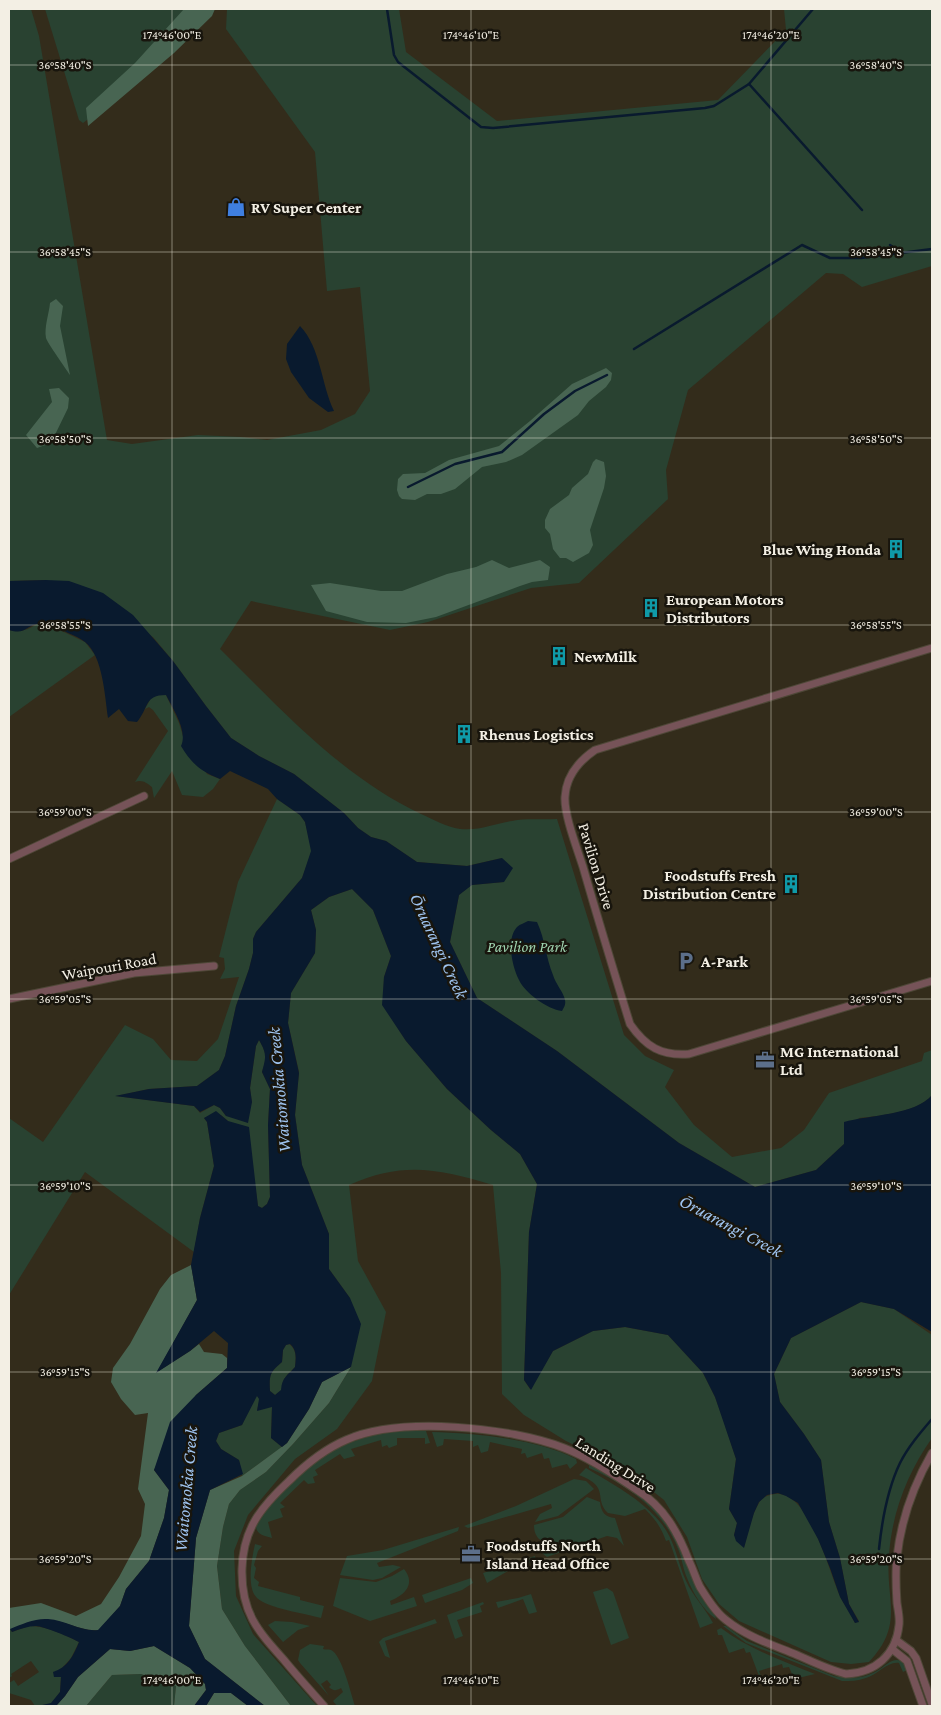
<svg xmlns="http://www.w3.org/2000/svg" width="941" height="1715" font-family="'Crimson Pro',serif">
	<rect width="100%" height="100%" fill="#332c1b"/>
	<g fill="#294231">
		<path d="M9,9h22l8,27 68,404 25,4 66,-9 43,2 26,3 54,-10 34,-16 15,-23 -10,-104 -33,4 -12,-139 -89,-123 1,-20h172l7,43 91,69 221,-21 68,-70 -2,-21h148v257l-70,21 -19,-13 -17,-1 -138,117 -22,80 2,29 -89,84 -48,5 -103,34 -38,8 -139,-29 -31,48c62,61 121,127 201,165 12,5 25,13 39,15 20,2 33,-5 52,-8 14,-3 30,-1 45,-2l67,216 21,21 29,14 -9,17 29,38 38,32 49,-9 23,-18 25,-37 93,-32 2,-8 8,-3v45c-13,17 -53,21 -73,23l-15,26 -28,26 -61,17 -76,-44 -122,-92 -80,-53 -27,-56 9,-47 12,-10 33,-3 -2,-24 -35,8 -50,-4 -31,-21 -15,-4 -13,-9 -14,-15 -50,-39 -35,-18 -28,-18 -25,-32 -33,-45 -20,-24 -107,-57 -37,1z"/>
		<polygon points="45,9 208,9 108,104 83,123 79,120"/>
		<path d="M37,624l12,1 36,17 10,13 -86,62v-87c11,3 18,0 28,-6z"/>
		<path d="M155,695h11l13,28 5,16 23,35 13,5 -7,10 -10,8 -21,-2 -10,-24 -18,27 -2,-11c-5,-4 -10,-8 -17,-5l33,-51 -15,-21 -4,-3 -4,2 6,-11z"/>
		<path d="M277,799l23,16 5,7 7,29 -10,27 -46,54 -3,7v14l-4,16 -13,37 -11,50 -6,14 -22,16 -48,3 -33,7 78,10 6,7 14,-8 6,3 6,8 26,-13 -2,-15 6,-42 3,-6c8,14 8,17 3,32l8,17 -2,36 2,72 -3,7 -5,4 -4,-2 -6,-41 -24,-44 -7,-6 -17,3 3,4 7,44 -14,52 -6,34 -109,-80 -76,123v-177l34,24 82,-117 28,14 18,21 26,1 21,-22 21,-62 -19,2 5,-10 -1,-11 -5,-1 19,-75z"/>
		<path d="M352,889l21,21 18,46 -7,21 -1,28 23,36 41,48 44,41 29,24 17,30 -8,48 -5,148 6,9 23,-38 40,-20 32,-4 43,8 35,38 12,24 8,22 13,40 -7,50 8,14 -3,12 10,12c4,-14 7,-31 15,-44 3,-6 9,-8 16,-9 34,-4 54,78 65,102 4,9 11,18 15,27l4,-2 -10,-17 -9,-46 -11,-36 -8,-62 -17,-26 -24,-32 -6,-28 17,-36 70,-36 33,7 38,26v103c-24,34 -40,74 -43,117 -4,46 16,68 -20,107l-18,2 -20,-2 -92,-41 -20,-17 -17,-25 -15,-42 -23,-37 -38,-30 -60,-29 -42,-26 -22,-21 -1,-121 -8,-88c-55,-16 -89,-24 -144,0l9,76 28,51 -14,69 -35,48 -42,30 -47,56 -14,36 2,45 17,38 64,72h-26l-46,-60 -23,-37 -5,-43 6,-39 6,-23 11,-14 26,-18 27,-28 36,-41 22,-36 -1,-69 -21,-29v-35l-27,-69 -7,-50 4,-43 -11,-49 3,-30 24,-40 1,-23 -5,-20 18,-13z"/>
		<path d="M289,1344c8,6 7,14 6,23 -7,8 -13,10 -13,23l-7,5 -5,-4c-1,-16 0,-19 12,-29l1,-12 3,-5z"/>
		<polygon points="256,1395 260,1399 257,1410 272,1406 271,1438 282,1447 242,1476 239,1460 221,1449 216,1441 219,1433 242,1425"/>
		<path d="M396,1431h30l4,12 -5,1v-6h-28v7l-8,3 -2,-3 -5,2 -1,-7 -30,9 4,7 -11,3 -4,-5 -25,16 3,5 -5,2 2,6 -7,1 -4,-4 -24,23 5,4 -5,2 3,8 -15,5 4,16c-7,-2 -15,-3 -16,-11 30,-52 80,-89 140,-96z"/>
		<path d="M432,1432c43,1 106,7 144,27l1,4 -7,6 -3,-5 -15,4 -3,-10 -5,1 -2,-6 -15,5 -2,-5 -4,1 1,-5 -32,-7 -2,9 -7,2 -3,-8 -5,2v-6l-29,-2 -1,6 -6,2z"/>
		<path d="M589,1465c36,16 75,42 90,79 12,30 14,46 36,71l1,4c-13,-9 -23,-26 -29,-41 -4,-9 -5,-20 -9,-29 -15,-39 -52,-65 -89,-81z"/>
		<path d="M586,1468c26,16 54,30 74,54 15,17 17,39 26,59 7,15 19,27 27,42l-13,5 -31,-88 -3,1c-5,-14 -11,-22 -21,-32l-20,7 -17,-3c-15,-14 3,-26 -29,-38z"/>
		<polygon points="574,1479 586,1481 594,1489 558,1516 535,1522 540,1514 552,1508 551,1504 468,1528 464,1526 516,1506"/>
		<path d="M587,1497l13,5c1,10 5,15 15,16l9,28 -7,-8 -10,-2 -60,21 -5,-4 24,-8 -2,-4c-14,4 -30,3 -30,-16l29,-8z"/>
		<polygon points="459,1527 458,1531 377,1563 379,1567 393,1565 401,1567 382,1578 373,1580 340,1575 347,1556 383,1550"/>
		<path d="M255,1544l7,2 -4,5 -4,14 2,3 -2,10 5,4 -1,4 42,11v3l24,6 -3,12c-14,-4 -54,-10 -64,-20 -11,-10 -5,-40 -2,-54z"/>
		<polygon points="535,1556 536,1561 508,1571 487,1583 483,1573"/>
		<path d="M404,1569c12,15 1,26 -14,32l1,4 23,-8 3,9 -47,15 -37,-15 7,-28 36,4 16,-6z"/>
		<polygon points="471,1578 473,1583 462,1590 425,1603 422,1595"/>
		<polygon points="607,1588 613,1592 629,1638 611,1645 593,1592"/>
		<polygon points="531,1594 537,1612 529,1614 523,1599 498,1608 496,1602 518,1598"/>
		<polygon points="483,1602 484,1604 480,1606 482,1612 457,1620 463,1636 455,1639 447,1615"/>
		<polygon points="435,1619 437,1623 385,1641 390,1658 385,1656 379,1642 383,1638"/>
		<polygon points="275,1621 292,1622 310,1626 298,1630 283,1642 268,1625"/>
		<path d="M29,1626c14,-1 37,9 50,16l-8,16 -17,19 7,-1 -1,16 -9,12 -16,2 -4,-6 -22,-7v-10l5,-3 4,6 21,-14 -8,-11 -20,13 1,2 -3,2v-48l1,-1 2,3z"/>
		<path d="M723,1626h3l21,15 87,35c17,3 31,3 46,-7 5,-3 10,-9 17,-9 6,0 8,5 10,10l-4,2 -4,-9c-11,-2 -22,12 -33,15 -8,3 -16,3 -24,3l-96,-38z"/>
		<path d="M721,1628c28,21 61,33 94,46l-21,5 -5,-12 -6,1 -1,-4 -23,7 2,5h-2l-9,-24 -4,1 -2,-5 -15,5 -7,-18h-4l-1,-5z"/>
		<path d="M310,1644l14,2 -1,3c3,1 5,0 8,1 11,5 20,44 24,56h-18l-4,-5 10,-9 -2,-4c-5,3 -8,3 -12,-1l2,-2 -4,-5 -6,4 8,12 -29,-33 -2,-3 2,-10z"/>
		<polygon points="141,1674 176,1686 174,1706 86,1706 112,1675"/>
	</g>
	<g fill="#486552">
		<polygon points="184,9 215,9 212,16 174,53 88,126 86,108 135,63"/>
		<path d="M56,299l7,7 -3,20 10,49c-4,-6 -23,-33 -24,-37 -2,-11 3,-24 4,-35z"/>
		<polygon points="606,368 612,373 611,380 606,387 589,401 578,415 522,455 506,462 482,467 455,489 441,494 427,494 415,500 402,499 399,496 397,490 398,479 403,474 425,473 449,460 499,446 530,421 572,384"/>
		<polygon points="59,388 69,398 68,408 51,443 37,448 26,435 52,402 49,389"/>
		<polygon points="596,459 604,462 606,476 604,488 590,530 593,545 589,553 573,562 566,558 560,558 553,549 550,534 545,528 545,520 550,509 569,495 572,488 588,474 593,462"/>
		<polygon points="492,560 509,568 540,560 550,567 548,580 532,582 520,586 436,617 406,623 367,622 326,611 311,585 330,583 381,591 402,591 447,574 476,567"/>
		<path d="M191,1265l6,35 -40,72 33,-21 9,-7 5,8 18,2 5,4v10l-31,27 -42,75 15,20 -5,28 -15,43 -23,28 -6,17 -21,24c-11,1 -18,-2 -28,-5 -25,-8 -38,-5 -62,5v-22l32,-5 35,13 25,-12 18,-27 22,-41 4,-32 -7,-15 10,-76 -13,2 -14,-16 -10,-17 2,-14 17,-24 30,-55 11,-14z"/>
		<polygon points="351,1367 329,1403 293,1444 266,1472 240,1490 229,1504 223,1527 217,1566 222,1609 245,1646 291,1706 265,1706 205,1659 189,1626 196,1538 210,1490 242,1476 287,1443 309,1409 322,1382"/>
		<polygon points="154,1646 190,1668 205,1684 206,1690 194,1706 174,1706 176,1686 141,1674 112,1675 86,1706 56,1706 65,1696 78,1677 110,1649 130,1651"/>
		<polygon points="223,1692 231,1693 248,1706 206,1706 214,1693"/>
	</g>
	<g fill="#091a2e" fill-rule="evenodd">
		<path d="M300,326c21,22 21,58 34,85l-6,1 -19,-14 -18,-26 -5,-13 1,-15z"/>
		<path d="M46,580l23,1 34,12 30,22 40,46 33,45 25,32 28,18 35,18 50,39 14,15 13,9 15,4 31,21 50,4 35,-8 11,10 -9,14 -32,3 -13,10 -9,47 27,56 80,53 122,92 76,44 61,-17 28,-26v-22c24,-7 72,-7 88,-27v237l-38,-23 -33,-7 -70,36 -17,36 6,28 24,32 17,26 8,62 11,36 9,46 10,18 -4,1 -15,-26 -10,-29 -12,-29 -20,-36 -12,-7 -8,-3 -11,2 -8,7 -5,11 -10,35 -8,-7 -2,-6 3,-12 -8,-14 7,-50 -21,-62 -12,-24 -35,-38 -43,-8 -32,4 -40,20 -22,39 -7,-10 5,-148 8,-48 -17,-30 -29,-24 -44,-41 -41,-48 -24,-36 2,-28 7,-21 -18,-46 -21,-21 -23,8 -18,13 5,20 -1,23 -24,40 -3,30 11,50 -4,42 7,50 27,69v35l21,29 11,26 -10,43 -29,15 -13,27 -22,34 -5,4 -11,-9 1,-31 -15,4 2,-12 -2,-3 -15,29 -23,8 -3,8 5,8 18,11 4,14 -33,16 -14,48 -7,88 16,33 60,47h-17l-17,-13h-17l-8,13h-12l12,-16 -1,-6 -15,-16 -36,-22 -24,5 -20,-2 -32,28 -13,19 -9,10h-18l13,-3 9,-11 1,-15h-7l-1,-5c14,-4 21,-17 26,-30 -7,-4 -36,-16 -43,-16 -8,0 -16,3 -24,6l-2,-3c12,-5 25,-11 38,-10 18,1 33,13 50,11l22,-24 6,-17 23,-28 15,-43 5,-28 -15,-20 16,-48 26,-27 31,-27 1,-25 -14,-12 -24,20 -34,22 41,-73 -6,-35 9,-47 14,-52 -7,-44 -3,-4 12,-7 12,10 21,6 9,79 4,2 5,-4 3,-7 -2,-72 2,-36 -8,-17c4,-15 5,-18 -3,-32l-3,6 -6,42 2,14 -4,21 -22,-7 -6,-8 -6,-3 -14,7 -6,-6 -79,-10 34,-7 48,-3 22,-16 6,-14 11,-50 13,-37 4,-16v-14l3,-7 46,-54 9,-27 -6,-29 -5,-7 -23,-16 -9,-10 -38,-18 -10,8c-20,-8 -28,-15 -39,-33 7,-15 -8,-37 -15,-51 -22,0 -17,13 -29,27l-9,-1 -9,-12 -11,9c-3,-21 -5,-62 -23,-76 -5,-4 -12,-7 -17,-9 -9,-5 -20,-10 -30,-9 -13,2 -12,11 -29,6v-49zM290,1344c7,6 6,14 5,23 -7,8 -13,10 -14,23l-6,5 -5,-4c-1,-16 0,-19 12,-29l1,-12 3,-5z"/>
		<path d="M528,921l9,1c8,17 9,36 16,53 2,8 11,18 12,25 1,5 -1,7 -3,11 -15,-2 -37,-18 -43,-31 -7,-14 -13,-41 -2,-53 3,-3 8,-4 11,-6z"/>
	</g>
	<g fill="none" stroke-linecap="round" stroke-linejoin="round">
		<g stroke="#091a2e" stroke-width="2.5">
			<polyline points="387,9 394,55 398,62 481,127 493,128 705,108 714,106 749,84 813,9"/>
			<polyline points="749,84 862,210"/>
			<polyline points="890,245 901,252"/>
			<polyline points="634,349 802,245 830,258 861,258 932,249"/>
			<polyline points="408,487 455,464 502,452 544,414 575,391 607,375"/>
			<path d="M879,1549c3,-29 8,-59 21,-86 8,-16 20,-30 32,-44"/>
		</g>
		<g stroke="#4e4737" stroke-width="9">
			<g id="street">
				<path d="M932,648l-337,102c-16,11 -29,26 -30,47 -1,18 12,51 18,70 15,52 31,105 47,157 16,23 31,32 59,30l243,-73"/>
				<polyline points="9,859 144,796"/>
				<polyline points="9,999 134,973 214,966"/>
				<polyline points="896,1640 911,1651 916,1658 932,1704"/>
				<polyline points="892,1649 907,1661 923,1706"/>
				<path d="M324,1706c-13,-15 -27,-30 -40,-46 -27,-30 -43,-48 -42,-91 1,-40 19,-62 47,-88 16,-16 36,-32 57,-41 54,-24 164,-13 218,8 26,10 50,27 73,42 27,17 41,42 52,71 4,8 7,18 11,26 7,11 15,25 26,33 21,17 47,25 71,35 16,7 32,15 49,19 29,-1 50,-19 53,-49 1,-7 -1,-15 -2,-22 -1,-16 -2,-30 0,-46 4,-37 16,-71 35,-104"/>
			</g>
		</g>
		<use href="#street" stroke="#765358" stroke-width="7"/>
	</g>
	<path fill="none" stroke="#f3efe4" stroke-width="1" stroke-opacity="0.45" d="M172,9v1697M471,9v1697M771,9v1697M9,65h923M9,252h923M9,438h923M9,625h923M9,812h923M9,999h923M9,1185h923M9,1372h923M9,1559h923"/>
	<defs>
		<g id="shop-bare" transform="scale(1.5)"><path d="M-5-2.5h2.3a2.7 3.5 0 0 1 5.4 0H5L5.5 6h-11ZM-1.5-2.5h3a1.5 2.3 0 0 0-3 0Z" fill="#3f7fe0" stroke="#18150d" stroke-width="2.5" paint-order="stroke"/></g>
		<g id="building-bare" transform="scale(1.5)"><path d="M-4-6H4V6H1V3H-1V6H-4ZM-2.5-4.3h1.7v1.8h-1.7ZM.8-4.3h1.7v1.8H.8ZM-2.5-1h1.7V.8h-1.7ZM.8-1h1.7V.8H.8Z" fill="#0f9aa8" stroke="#18150d" stroke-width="2.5" paint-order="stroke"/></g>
		<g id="parking-bare" transform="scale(1.5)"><path d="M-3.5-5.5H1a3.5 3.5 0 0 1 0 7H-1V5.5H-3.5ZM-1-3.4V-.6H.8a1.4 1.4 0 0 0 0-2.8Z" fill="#5c6f8a" stroke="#18150d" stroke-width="2.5" paint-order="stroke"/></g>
		<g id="office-bare" transform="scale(1.5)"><path d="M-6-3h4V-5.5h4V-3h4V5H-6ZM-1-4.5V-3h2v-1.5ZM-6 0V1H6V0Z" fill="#5c6f8a" stroke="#18150d" stroke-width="2.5" paint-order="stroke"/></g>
	</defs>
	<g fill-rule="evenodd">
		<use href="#shop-bare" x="236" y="207"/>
		<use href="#building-bare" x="896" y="549"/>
		<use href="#building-bare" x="651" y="608"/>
		<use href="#building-bare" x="559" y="656"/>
		<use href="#building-bare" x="464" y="734"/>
		<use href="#building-bare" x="791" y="884"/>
		<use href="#parking-bare" x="686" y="961"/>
		<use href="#office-bare" x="765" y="1060"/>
		<use href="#office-bare" x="471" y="1554"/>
	</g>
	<g text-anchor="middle" stroke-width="5" stroke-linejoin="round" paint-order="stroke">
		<g font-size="16" font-weight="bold" fill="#f3efe4" stroke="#18150d" text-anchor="start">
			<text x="251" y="213">RV Super Center</text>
			<text x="881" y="555" text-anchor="end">Blue Wing Honda</text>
			<text x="666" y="605">European Motors<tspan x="666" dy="18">Distributors</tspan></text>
			<text x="574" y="662">NewMilk</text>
			<text x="479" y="740">Rhenus Logistics</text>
			<text x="776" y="881" text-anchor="end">Foodstuffs Fresh<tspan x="776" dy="18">Distribution Centre</tspan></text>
			<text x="701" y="967">A-Park</text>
			<text x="780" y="1057">MG International<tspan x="780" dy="18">Ltd</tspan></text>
			<text x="486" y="1551">Foodstuffs North<tspan x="486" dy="18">Island Head Office</tspan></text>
		</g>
		<g font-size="16" fill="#f3efe4" stroke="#18150d">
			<text transform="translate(597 866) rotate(73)" y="6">Pavilion Drive</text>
			<text transform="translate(109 966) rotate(-10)" y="6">Waipouri Road</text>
			<text transform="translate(616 1464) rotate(32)" y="6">Landing Drive</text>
		</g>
		<g font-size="16" font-style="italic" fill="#9ed3af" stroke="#18150d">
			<text x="527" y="952">Pavilion Park</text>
		</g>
		<g font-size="18" font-style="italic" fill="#9ec3ef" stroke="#18150d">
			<text transform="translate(439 946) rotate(65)" y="6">Ōruarangi Creek</text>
			<text transform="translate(279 1090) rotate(-95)" y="6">Waitomokia Creek</text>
			<text transform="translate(731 1226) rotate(28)" y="6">Ōruarangi Creek</text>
			<text transform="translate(186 1489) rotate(-85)" y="6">Waitomokia Creek</text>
		</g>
	</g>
	<g font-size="12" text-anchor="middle" fill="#f3efe4" stroke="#18150d" stroke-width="5" stroke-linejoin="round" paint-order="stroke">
		<text x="172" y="39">174°46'00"E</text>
		<text x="471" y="39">174°46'10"E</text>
		<text x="771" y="39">174°46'20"E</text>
		<text x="65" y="69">36°58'40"S</text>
		<text x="876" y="69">36°58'40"S</text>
		<text x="65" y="256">36°58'45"S</text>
		<text x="876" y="256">36°58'45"S</text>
		<text x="65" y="443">36°58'50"S</text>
		<text x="876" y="443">36°58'50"S</text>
		<text x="65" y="629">36°58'55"S</text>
		<text x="876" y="629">36°58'55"S</text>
		<text x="65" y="816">36°59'00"S</text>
		<text x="876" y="816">36°59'00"S</text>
		<text x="65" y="1003">36°59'05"S</text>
		<text x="876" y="1003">36°59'05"S</text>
		<text x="65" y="1190">36°59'10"S</text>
		<text x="876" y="1190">36°59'10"S</text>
		<text x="65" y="1376">36°59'15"S</text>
		<text x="876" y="1376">36°59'15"S</text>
		<text x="65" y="1563">36°59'20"S</text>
		<text x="876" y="1563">36°59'20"S</text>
		<text x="172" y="1684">174°46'00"E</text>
		<text x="471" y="1684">174°46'10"E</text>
		<text x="771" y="1684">174°46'20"E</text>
	</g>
	<rect width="941" height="1715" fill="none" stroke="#f3efe4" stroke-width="20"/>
</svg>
